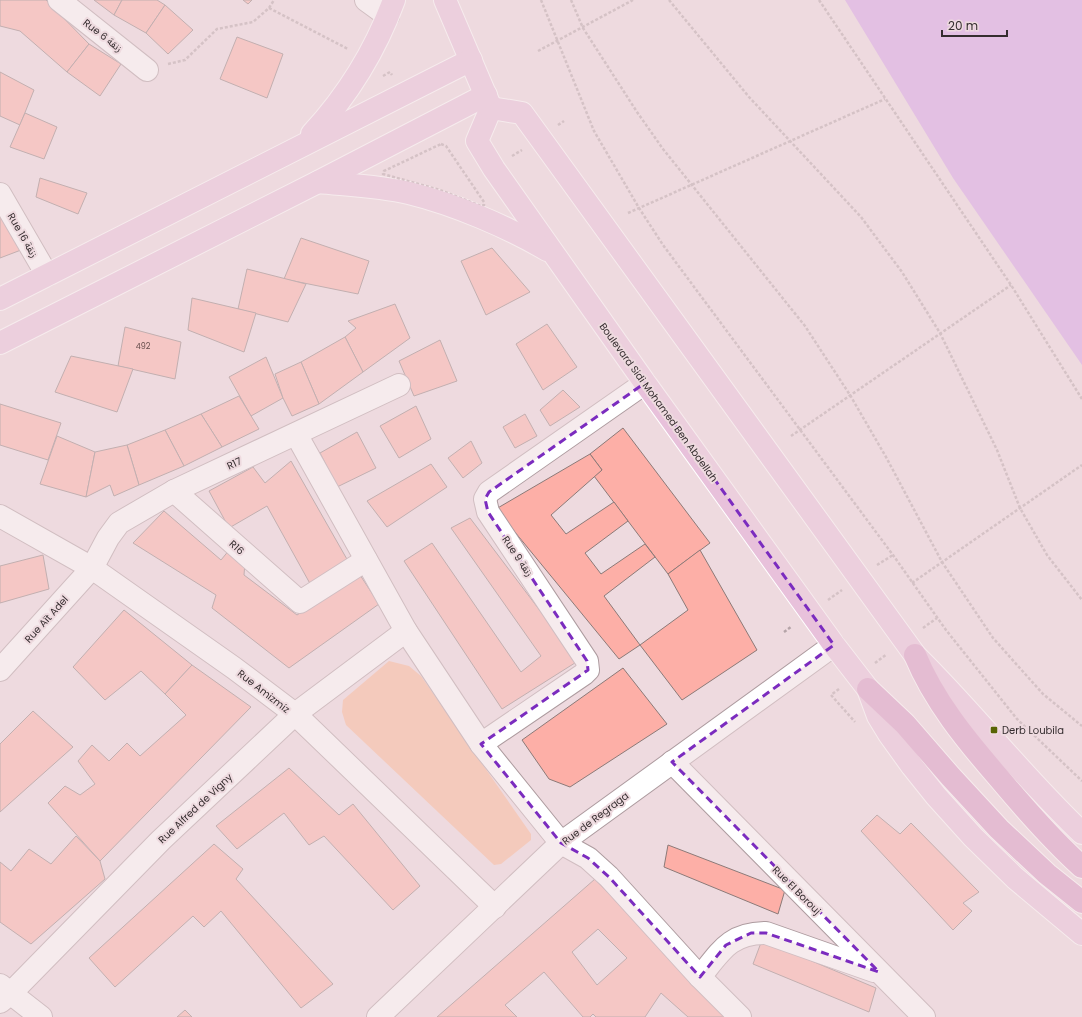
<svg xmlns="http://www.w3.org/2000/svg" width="1082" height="1017" font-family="Poppins,'Noto Sans Arabic',sans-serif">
	<rect width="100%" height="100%" fill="#eedadf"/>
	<polygon fill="#fab693" points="389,661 409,666 421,676 531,834 531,840 501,864 494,865 346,725 342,712 343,700"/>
	<polygon fill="#d4a0e9" points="845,0 1082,0 1082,365 953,178"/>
	<g fill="#fdafa7" stroke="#8c7a78" fill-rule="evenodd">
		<polygon points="0,0 46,0 89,44 67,72 20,31 0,26"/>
		<polygon points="94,0 122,0 114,15"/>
		<polygon points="122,0 157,0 165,5 146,33 114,15"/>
		<polygon points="243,0 252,0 248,4"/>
		<polygon points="165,5 193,30 168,54 146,33"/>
		<polygon points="237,37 283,54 267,98 220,79"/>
		<polygon points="89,44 121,64 100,96 67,72"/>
		<polygon points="0,72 34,90 20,125 0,116"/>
		<polygon points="25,113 57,127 44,159 10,147"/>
		<polygon points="40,178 87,193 78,214 36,197"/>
		<polygon points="0,211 21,250 0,258"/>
		<polygon points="301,238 369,261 358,294 284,279"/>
		<polygon points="492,248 530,292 486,315 461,261"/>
		<polygon points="247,269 306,284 288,322 238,309"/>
		<polygon points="192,298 256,313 244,352 188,330"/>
		<polygon points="395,304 410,338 363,372 345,337 356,328 348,321"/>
		<polygon points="547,324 577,367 543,390 516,344"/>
		<polygon points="125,327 181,342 175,379 118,366"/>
		<polygon points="345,337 363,372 319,404 301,362"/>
		<polygon points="440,340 457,381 414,396 399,361"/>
		<polygon points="71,356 133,369 117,412 55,392"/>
		<polygon points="266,357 283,398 251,416 229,377"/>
		<polygon points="301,362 319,404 292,416 283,398 275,374"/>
		<polygon points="563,390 580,407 550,426 540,410"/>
		<polygon points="239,396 259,429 222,447 201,414"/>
		<polygon points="0,404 61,423 48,460 0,445"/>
		<polygon points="416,406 431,439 399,458 380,426"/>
		<polygon points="201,414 222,447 184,466 165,430"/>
		<polygon points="525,414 537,436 515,448 503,427"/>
		<polygon points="623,428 710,543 668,574 594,476 602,470 590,454"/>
		<polygon points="165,430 184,466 139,485 127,445"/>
		<polygon points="357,432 376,468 337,487 320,453"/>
		<polygon points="57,436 95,452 86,497 40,484"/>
		<polygon points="471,441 482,463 463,478 448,458"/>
		<polygon points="127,445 139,485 114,496 110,485 86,497 95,452"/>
		<polygon points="590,454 602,470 551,515 566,534 614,502 628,521 585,553 601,574 645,544 655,557 604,596 640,645 619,659 496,509"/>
		<polygon points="291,461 352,568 313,589 267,506 229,528 209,491 253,467 265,483"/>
		<polygon points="431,464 447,487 387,527 367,501"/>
		<polygon points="164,511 221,560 230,549 245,562 244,575 297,615 360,575 379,604 289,668 212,608 216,595 133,543"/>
		<polygon points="470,518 578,661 502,709 404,561 432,543 521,672 541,656 451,528"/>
		<polygon points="700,550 757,650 682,700 640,645 688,610 668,574"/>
		<polygon points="43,555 49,589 0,603 0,566"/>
		<polygon points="124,610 192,665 165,694 141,671 105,700 73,667"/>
		<polygon points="192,665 251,707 100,861 48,803 65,786 80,795 95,784 78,761 92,745 109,761 127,743 140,756 186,715 165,694"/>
		<polygon points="623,668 667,724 570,787 549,779 522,740"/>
		<polygon points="33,711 73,747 0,812 0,744"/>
		<polygon points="289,768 339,815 353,804 420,886 393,910 324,836 309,845 284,813 237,849 216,826"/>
		<polygon points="877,815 900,834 911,823 979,892 963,903 972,911 953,930 861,831"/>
		<polygon points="76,836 100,861 105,879 31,944 0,922 0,862 11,871 29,849 51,864"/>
		<polygon points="214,844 243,869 236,879 333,984 301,1008 221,911 204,927 193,916 115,987 89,958"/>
		<polygon points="668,845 785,890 778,914 664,867"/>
		<path d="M595,879l131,138h-38l-27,-24 -16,24h-49l-3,-3 -3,3h-7l-39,-45 -39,33 12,12h-80zM598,929l29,29 -30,27 -25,-33z"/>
		<polygon points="762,940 876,988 869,1012 753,964"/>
		<polygon points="185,1010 192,1017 177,1017"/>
	</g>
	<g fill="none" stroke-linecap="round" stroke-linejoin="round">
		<g stroke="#ad9b9f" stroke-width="24">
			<g id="minor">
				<polyline points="59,0 147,70"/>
				<polyline points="366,0 388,16"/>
				<polyline points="0,194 47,275"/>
				<polyline points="296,434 406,631 481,744 561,843 588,858 609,877 700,977 740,1017"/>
				<polyline points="174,491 300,602 366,560"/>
				<polyline points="0,516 92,568 234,668 295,714 495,907"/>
				<polyline points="0,670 92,568 108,538 119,523 174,491 399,385"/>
				<polyline points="481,744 584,674 588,670 587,661 488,512 485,499 489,492 645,383"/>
				<polyline points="672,762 924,1017"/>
				<path d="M700,977c21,-26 30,-44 66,-44l108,38"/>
				<polyline points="0,985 41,1017"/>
				<polyline points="0,1002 11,993 161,840 295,714 406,631"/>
				<polyline points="378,1017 561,843 834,645"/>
			</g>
		</g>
		<g stroke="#fff" stroke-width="24">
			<g id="major">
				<polyline points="445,0 491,108 477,141 494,169 645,383 834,645 868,689 878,716 889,734 912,766 936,796 973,837 1015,878 1082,934"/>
				<path d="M491,108l31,5 393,542c58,57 108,122 167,178"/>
				<path d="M312,134c35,-38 64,-85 82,-134"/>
				<path d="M318,182c31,3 62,4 91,11 45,11 99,34 138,57"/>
				<polyline points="0,299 471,60"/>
				<polyline points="0,343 318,182 486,95"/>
			</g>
		</g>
		<g stroke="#fff" stroke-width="24">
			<g id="highway">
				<path d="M915,655c19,46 51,85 84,123 26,31 53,62 83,89"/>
				<polyline points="868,689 905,724 951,777 999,829 1047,874 1082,902"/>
			</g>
		</g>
		<g stroke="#b5a4a8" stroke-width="2.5" stroke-dasharray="3 2" stroke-linecap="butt">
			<polyline points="541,0 594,131 639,208 663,245 893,555 946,630 1017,719 1082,781"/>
			<polyline points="571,0 583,28 637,112 663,149 805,326 850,395 886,457 942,562 993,638 1043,694 1082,726"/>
			<polyline points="669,0 749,97 861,217 902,272 940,333 997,450 1020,508 1047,555 1082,600"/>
			<polyline points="819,0 1011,285 1082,399"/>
			<polyline points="269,8 348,49"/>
			<polyline points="538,51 633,0"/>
			<polyline points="168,64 185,60 217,29 253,22 269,8 274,0"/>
			<polyline points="383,76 390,72 392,75"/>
			<polyline points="558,125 564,121"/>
			<polygon points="441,144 446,146 484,202 484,205 481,206 440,190 383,174 384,171"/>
			<polyline points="512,156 522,150"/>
			<polyline points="628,213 885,99"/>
			<polyline points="791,436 1011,285"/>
			<polyline points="877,565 893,555"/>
			<polyline points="912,583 1082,465"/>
			<polyline points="828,600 842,590"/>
			<polyline points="923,628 937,618"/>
			<polyline points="784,632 791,627"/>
			<polyline points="875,663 887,654"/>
			<polyline points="839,689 831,695 855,722"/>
		</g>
		<use href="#minor" stroke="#fff" stroke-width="22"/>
		<use href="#major" stroke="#e8c1db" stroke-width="22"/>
		<use href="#highway" stroke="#d898c3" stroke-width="22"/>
	</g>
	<path d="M0 0H1082V1017H0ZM645,383l189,262 -162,117 207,210 -113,-39h-15l-25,12 -26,32 -91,-100 -21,-19 -27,-15 -80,-99 107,-74 -1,-9 -99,-149 -3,-13 4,-7z" fill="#eedadf" fill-opacity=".55" fill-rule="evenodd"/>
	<path fill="none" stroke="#7b2cbf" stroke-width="3" stroke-dasharray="8 5" stroke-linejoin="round" d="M645,383l189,262 -162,117 207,210 -113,-39h-15l-25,12 -26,32 -91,-100 -21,-19 -27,-15 -80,-99 107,-74 -1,-9 -99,-149 -3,-13 4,-7z"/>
	<rect fill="#586405" stroke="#eedadf" stroke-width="1.5" x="990" y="726" width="8" height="8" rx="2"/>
	<g text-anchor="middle" stroke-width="4" stroke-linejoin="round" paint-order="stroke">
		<g font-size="8" fill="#674e4d">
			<text x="143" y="349">492</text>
		</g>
		<g font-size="10" fill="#352d2f" stroke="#eedadf">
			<text transform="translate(103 35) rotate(38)" y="4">Rue 6 زنقة</text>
			<text transform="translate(23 235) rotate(60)" y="4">Rue 16 زنقة</text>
			<text transform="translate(659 402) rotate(54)" y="4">Boulevard Sidi Mohamed Ben Abdellah</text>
			<text transform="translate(234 463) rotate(-25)" y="4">R17</text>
			<text transform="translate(237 547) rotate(42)" y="4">R16</text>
			<text transform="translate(518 556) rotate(56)" y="4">Rue 9 زنقة</text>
			<text transform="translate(46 619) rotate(-48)" y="4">Rue Aït Adel</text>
			<text transform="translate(264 691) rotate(38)" y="4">Rue Amizmiz</text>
			<text transform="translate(195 808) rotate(-43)" y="4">Rue Alfred de Vigny</text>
			<text transform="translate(595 818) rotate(-37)" y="4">Rue de Regraga</text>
			<text transform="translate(797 890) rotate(45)" y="4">Rue El Borouj</text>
		</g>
		<g font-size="10" fill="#352d2f" stroke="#eedadf" text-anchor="start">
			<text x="1002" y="734">Derb Loubila</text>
		</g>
	</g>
	<path d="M942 30v6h65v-6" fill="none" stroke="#352d2f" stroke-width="2"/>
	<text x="948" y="30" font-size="12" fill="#352d2f" stroke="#eedadf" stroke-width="3" paint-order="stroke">20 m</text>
</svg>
